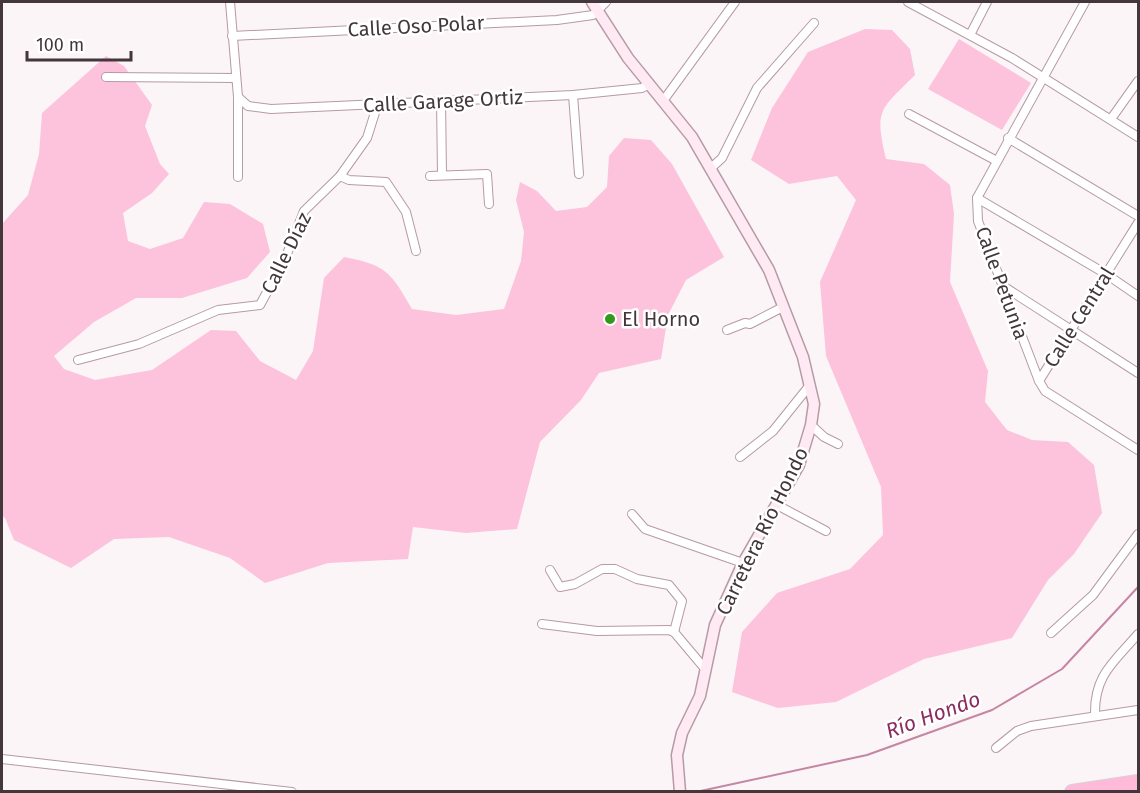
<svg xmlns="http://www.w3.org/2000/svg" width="1140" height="793" font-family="'Fira Sans',sans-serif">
	<rect width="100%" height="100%" fill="#fbf5f7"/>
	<g fill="#fdc2dc">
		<path d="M865,29l27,1 18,19 5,26c-35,35 -41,34 -29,84l38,5 26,21 4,29 -4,68 38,89 -3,31 22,28 25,10 36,2 26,23 8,48 -28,41 -26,26 -36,58 -88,21 -88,43 -58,6 -46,-16 10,-60 35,-39 73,-24 33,-34 -2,-48 -55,-131 -6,-74 36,-82 -19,-24 -48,8 -38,-24 21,-52 36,-56z"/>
		<polygon points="959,39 1031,83 1002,130 928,89"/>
		<path d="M106,56l18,10 28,39 -7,21 15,38 9,10 -17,19 -29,20 5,28 22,8 33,-11 21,-36 26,2 33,20 7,28 -23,26 -65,20h-46l-42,24 -40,34 10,13 31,11 57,-10 59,-40 25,1 24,30 36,19 17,-29 11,-73 20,-21c43,8 47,16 68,52l44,6 48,-6 17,-48 3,-29 -8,-32 4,-18 17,9 19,20 31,-4 20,-20 2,-31 15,-18 27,2 21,24 52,93 -38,23 -18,35 -7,44 -62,14 -18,27 -41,42 -23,87 -51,4 -53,-6 -5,32 -80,4 -63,20 -35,-25 -61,-21 -55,2 -43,29 -57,-28 -9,-22 -3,-2v-292l26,-29 11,-41 3,-41z"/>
	</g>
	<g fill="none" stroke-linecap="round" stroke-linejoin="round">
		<polyline stroke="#c586a3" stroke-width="2" points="696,792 867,755 992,710 1062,669 1138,587"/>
		<g stroke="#b69aa5" stroke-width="10">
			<g id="street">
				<polyline points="230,2 238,97 238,177"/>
				<polyline points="908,2 1012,58 1138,137"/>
				<polyline points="1085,2 977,198 978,221 1039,381 1045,391 1138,450"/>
				<polyline points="970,35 987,2"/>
				<polyline points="232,36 557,20 593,15 606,2"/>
				<polyline points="106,77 236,78"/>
				<polyline points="573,95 579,174"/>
				<polyline points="238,97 248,106 271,109 573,95 642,88 649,84"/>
				<polyline points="441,100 442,174"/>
				<polyline points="663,101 735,2"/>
				<polyline points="909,114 995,160"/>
				<polyline points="1111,119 1138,81"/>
				<polyline points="1008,138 1138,216"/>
				<polyline points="710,169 722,158 757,88 814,23"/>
				<polyline points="340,176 349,180 386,182 406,212 416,251"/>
				<polyline points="430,176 487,174 489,204"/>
				<polyline points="977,198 1106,274 1138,296"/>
				<polyline points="1003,286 1138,373"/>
				<polyline points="727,330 745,323 750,324 783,307"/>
				<polyline points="78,360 139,344 218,310 260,305 285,259 304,211 340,176 367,138 378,103"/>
				<polyline points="1039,381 1138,223"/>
				<polyline points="811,425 824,437 838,444"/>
				<polyline points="740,457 773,431 810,385"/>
				<polyline points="777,505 826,531"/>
				<polyline points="632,514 645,529 743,563"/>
				<polyline points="550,570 560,587 575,584 602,569 615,569 637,579 669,585 682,601 674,632"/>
				<polyline points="542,624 597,631 669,630 674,632 706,670"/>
				<polyline points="1051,633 1093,595 1138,534"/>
				<path d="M1095,715c-1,-40 19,-53 43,-81"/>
				<polyline points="996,748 1017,731 1031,726 1138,710"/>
				<polyline points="2,759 292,792"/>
			</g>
		</g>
		<g stroke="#b69aa5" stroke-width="13">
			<polyline id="secondary" points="592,2 628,58 692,137 769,270 803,357 814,404 811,425 799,465 743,563 715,625 700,696 682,733 677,755 680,792"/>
		</g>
		<g stroke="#d6d3d4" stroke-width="16">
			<polyline id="highway" points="1072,792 1138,782"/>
		</g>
		<use href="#street" stroke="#fff" stroke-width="8"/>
		<use href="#secondary" stroke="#ffeaf3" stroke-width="10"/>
		<use href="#highway" stroke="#febad8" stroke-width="14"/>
	</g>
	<circle fill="#32981e" stroke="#fff" stroke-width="2" cx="610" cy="319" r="6"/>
	<g text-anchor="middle" stroke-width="5" stroke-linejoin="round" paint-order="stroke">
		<g font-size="20" fill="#43373c" stroke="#fff">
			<text transform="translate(416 26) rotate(-3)" y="7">Calle Oso Polar</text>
			<text transform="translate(443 101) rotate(-3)" y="7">Calle Garage Ortiz</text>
			<text transform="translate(286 253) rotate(-64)" y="7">Calle Díaz</text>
			<text transform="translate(1002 283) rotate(70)" y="7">Calle Petunia</text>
			<text transform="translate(1079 317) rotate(-58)" y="7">Calle Central</text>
			<text transform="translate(762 531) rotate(-64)" y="7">Carretera Río Hondo</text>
		</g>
		<g font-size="20" fill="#43373c" stroke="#fff" text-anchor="start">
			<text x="622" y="326">El Horno</text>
		</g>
		<g font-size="21" font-style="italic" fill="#8b2c5f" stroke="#fff">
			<text transform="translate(933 715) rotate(-20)" y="7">Río Hondo</text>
		</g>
	</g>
	<rect width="1140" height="793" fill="none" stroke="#43373c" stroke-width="6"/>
	<path d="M27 51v9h104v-9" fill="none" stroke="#43373c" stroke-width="3"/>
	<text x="36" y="51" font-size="18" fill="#43373c" stroke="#ffffff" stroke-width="4.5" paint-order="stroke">100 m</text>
</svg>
